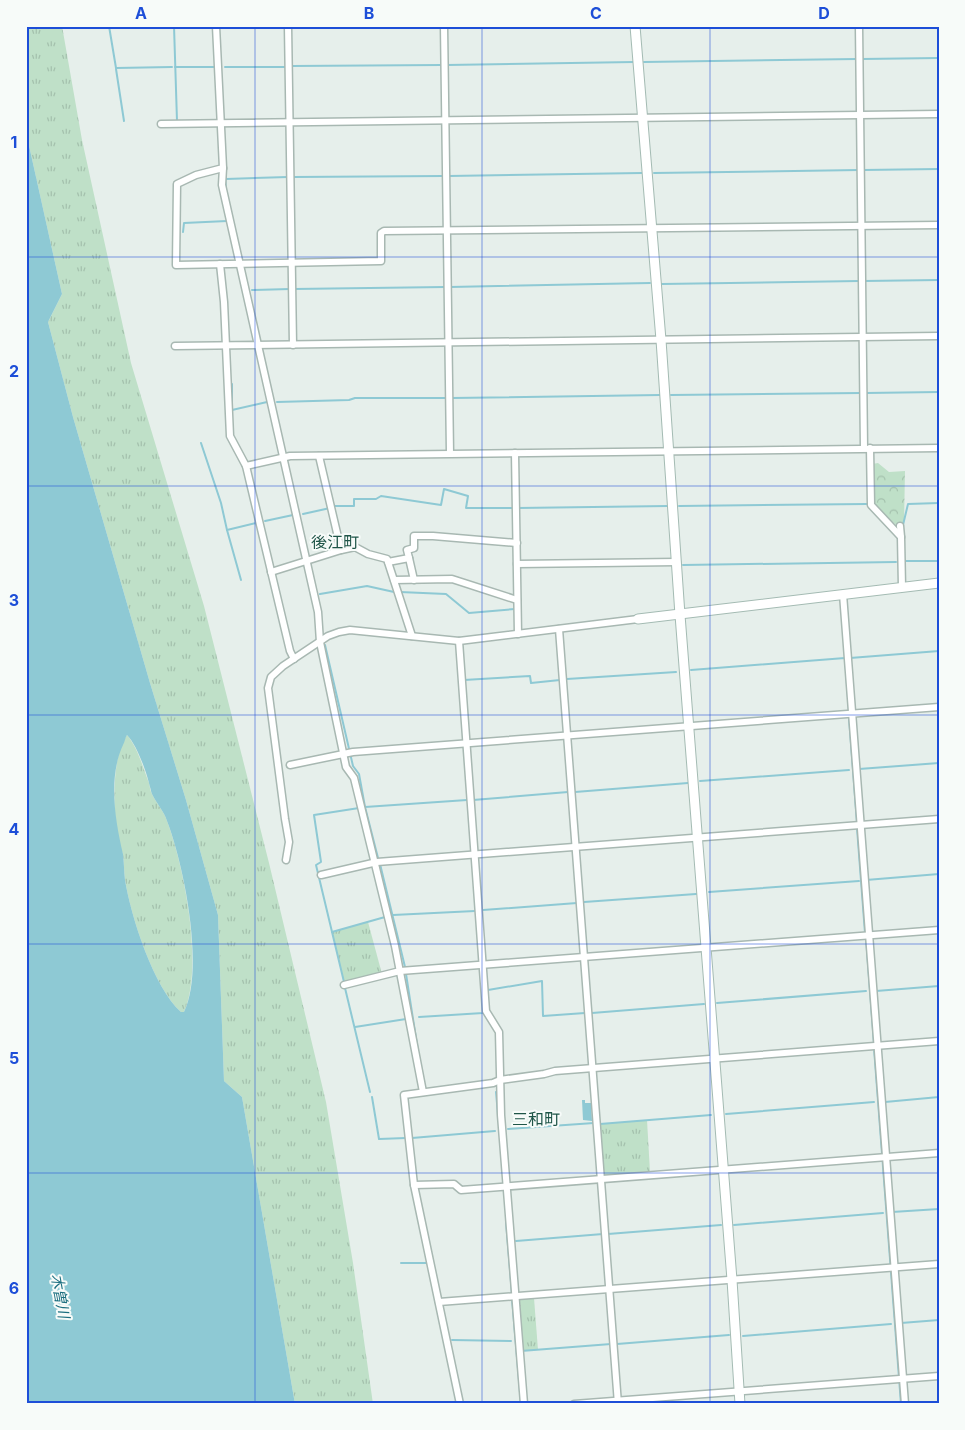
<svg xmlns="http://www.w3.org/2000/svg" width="965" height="1430" font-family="Inter,'Noto Sans JP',sans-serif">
	<defs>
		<pattern id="grass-tufts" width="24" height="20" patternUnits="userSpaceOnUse" patternTransform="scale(1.25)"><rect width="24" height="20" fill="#bfe0c8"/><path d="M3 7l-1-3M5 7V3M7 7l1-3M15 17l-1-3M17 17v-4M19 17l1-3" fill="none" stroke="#a4c1ad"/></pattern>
		<pattern id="forest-crowns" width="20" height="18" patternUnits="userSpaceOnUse" patternTransform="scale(1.25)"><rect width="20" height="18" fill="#bfe0c8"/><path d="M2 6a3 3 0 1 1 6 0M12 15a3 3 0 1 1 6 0" fill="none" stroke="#a4c1ad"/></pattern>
	</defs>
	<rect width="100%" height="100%" fill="#e6efeb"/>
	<g fill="url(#grass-tufts)">
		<polygon points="26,26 62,26 82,140 131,363 204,606 269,863 326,1102 353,1263 373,1404 295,1404 242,1097 224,1081 218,915 186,800 150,683 73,417 48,322 62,294 26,132"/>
		<path d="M127,735c11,13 16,33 22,48 1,4 1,8 3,11 4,9 12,17 15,27 17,45 37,146 17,191h-3c-27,-24 -50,-95 -56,-132 -1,-8 -1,-18 -2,-26 -2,-5 -4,-10 -5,-15 -5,-25 -7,-83 9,-104z"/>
		<polygon points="368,922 382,974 344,982 332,932"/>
		<polygon points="647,1120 650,1172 604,1176 600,1124"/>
		<polygon points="534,1298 538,1350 521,1351 518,1299"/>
	</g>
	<polygon fill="url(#forest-crowns)" points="878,463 889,472 905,471 904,524 899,522 897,526 873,503 872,464"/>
	<g fill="#8ec9d4" fill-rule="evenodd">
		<path d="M26,132l36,162 -14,28 25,95 77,266 36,117 32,115 6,166 18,16 53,307h-269zM127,735c10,10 20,38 23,52 1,3 1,5 2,7 4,9 12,17 15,27 17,44 38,148 17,191h-3c-27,-24 -50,-95 -56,-132 -1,-8 -1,-18 -2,-26 -8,-34 -15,-77 0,-109 2,-4 2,-7 4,-10z"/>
		<polygon points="873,1048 875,1048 902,1404 900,1404"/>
		<polygon points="582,1100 585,1100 585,1103 591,1103 592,1121 583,1120"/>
	</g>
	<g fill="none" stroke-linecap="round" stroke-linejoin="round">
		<g stroke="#8ec9d4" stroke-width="2">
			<polyline points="109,26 116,68 172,67"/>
			<polyline points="174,26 177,121"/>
			<polyline points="862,59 939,58"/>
			<polyline points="644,62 857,59"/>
			<polyline points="447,65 634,62"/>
			<polyline points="291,66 442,65"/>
			<polyline points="175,67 215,67"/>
			<polyline points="225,67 287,67"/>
			<polyline points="116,69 124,121"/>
			<polyline points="863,170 939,169"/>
			<polyline points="654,173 859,170"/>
			<polyline points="225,176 226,189"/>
			<polyline points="449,176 642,173"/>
			<polyline points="293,177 443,176"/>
			<polyline points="226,179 288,177"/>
			<polyline points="183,232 184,223 227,221"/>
			<polyline points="864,281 939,280"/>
			<polyline points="662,284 859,281"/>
			<polyline points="450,287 650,283"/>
			<polyline points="294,289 445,287"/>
			<polyline points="252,290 290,289"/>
			<polyline points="232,384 232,410 267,402"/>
			<polyline points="866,393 939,392"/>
			<polyline points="671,395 861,393"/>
			<polyline points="452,398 660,395"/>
			<polyline points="277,402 349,400 355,398 447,398"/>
			<polyline points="201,443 221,503 227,530"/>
			<polyline points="334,506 354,506 354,499 376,499 381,496 441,505 444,489 468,496 466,508 513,508"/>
			<polyline points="679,506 867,504"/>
			<polyline points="518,508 668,506"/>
			<polyline points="303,514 330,508"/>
			<polyline points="513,515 513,523"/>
			<polyline points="265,521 293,515"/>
			<polyline points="903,525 908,504 939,503"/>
			<polyline points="906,561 939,561"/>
			<polyline points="683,565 896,562"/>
			<polyline points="241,580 227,530 256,523"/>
			<polyline points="400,592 446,594 469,613 515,609"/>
			<polyline points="320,594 367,586 394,592"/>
			<polyline points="325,645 353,766 359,774 365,807 378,858"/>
			<polyline points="850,658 939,651"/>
			<polyline points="691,670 845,658 849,711"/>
			<polyline points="567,679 676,672"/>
			<polyline points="464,680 530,676 531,683 560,680"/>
			<polyline points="849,718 857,823"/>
			<polyline points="859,769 939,763"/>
			<polyline points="700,781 849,770"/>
			<polyline points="575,792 688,783"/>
			<polyline points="473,800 568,792"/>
			<polyline points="365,807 467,800"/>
			<polyline points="857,828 865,933"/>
			<polyline points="380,864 405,967"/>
			<polyline points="866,880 939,874"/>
			<polyline points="709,892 859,881"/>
			<polyline points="584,902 696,894"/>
			<polyline points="483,910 577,903"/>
			<polyline points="393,915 475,911"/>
			<polyline points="332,932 385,917"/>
			<polyline points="866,938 874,1044"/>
			<polyline points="406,974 418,1051"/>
			<polyline points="344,982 316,865 321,862 314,815 359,808"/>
			<polyline points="345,988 370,1092"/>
			<polyline points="488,990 542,981 543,1016 585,1013"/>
			<polyline points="876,991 939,986"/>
			<polyline points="717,1003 866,991"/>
			<polyline points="592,1013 704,1004"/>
			<polyline points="419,1017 483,1013 483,1007"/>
			<polyline points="355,1027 406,1019"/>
			<polyline points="496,1092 498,1115"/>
			<polyline points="372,1097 379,1139 406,1138"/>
			<polyline points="885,1102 939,1097"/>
			<polyline points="726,1114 874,1102"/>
			<polyline points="600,1124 711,1115"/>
			<polyline points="508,1129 594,1123"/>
			<polyline points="412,1138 495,1131"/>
			<polyline points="892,1212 939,1209"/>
			<polyline points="506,1222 512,1294"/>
			<polyline points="734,1225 883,1213"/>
			<polyline points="608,1234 721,1225"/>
			<polyline points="516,1241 603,1234"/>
			<polyline points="401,1263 428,1263"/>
			<polyline points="512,1299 521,1404"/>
			<polyline points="901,1323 939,1320"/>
			<polyline points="743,1336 891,1324"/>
			<polyline points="452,1340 511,1341"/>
			<polyline points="617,1344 729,1335"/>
			<polyline points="521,1351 611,1344"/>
		</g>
		<g stroke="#a8b8b2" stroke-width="9">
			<g id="street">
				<polyline points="216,26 223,168 196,175 177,184 176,265 381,261 381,233 384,231 939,225"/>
				<polyline points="288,26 293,345"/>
				<polyline points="444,26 450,453"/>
				<polyline points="859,26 864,448"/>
				<polyline points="161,124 939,114"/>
				<polyline points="223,168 222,185 318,612 320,642 346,767 354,778 395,946 423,1092"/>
				<polyline points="220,264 224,302 230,436 246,466 290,651 294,659"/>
				<polyline points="175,346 939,336"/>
				<polyline points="870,448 871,505 901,537 902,587"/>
				<polyline points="515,453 518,634"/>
				<polyline points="319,456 341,550 355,547 368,554 387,559 412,636"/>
				<polyline points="246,466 290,456 939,448"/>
				<polyline points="900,526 901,537"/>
				<polyline points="409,558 414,580"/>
				<polyline points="388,562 409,558 407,550 414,548 414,536 433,536 517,543"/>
				<polyline points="517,564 677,562"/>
				<polyline points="271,572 341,550"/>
				<polyline points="394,580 452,579 517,600"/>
				<polyline points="843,594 905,1404"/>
				<polyline points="559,629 618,1404"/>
				<polyline points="459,641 486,1011 499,1032 501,1115 524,1404"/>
				<polyline points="290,765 353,752 939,707"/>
				<polyline points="286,860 289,842 285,819 268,688 271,677 283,666 328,636 339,632 350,630 459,641 638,619"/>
				<polyline points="321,875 377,862 939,819"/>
				<polyline points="344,985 400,971 939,930"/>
				<polyline points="414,1185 454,1184 461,1190 939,1153"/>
				<polyline points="439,1302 939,1264"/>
				<polyline points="460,1404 414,1185 404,1095 493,1083 500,1080 544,1074 555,1071 939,1041"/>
				<polyline points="574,1404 939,1376"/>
			</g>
		</g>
		<g stroke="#a4bbb3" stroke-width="11">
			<g id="secondary">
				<polyline points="635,26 661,340 680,615 732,1280 740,1404"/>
				<polyline points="638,619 939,583"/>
			</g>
		</g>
		<use href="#street" stroke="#fff" stroke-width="6"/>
		<use href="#secondary" stroke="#fff" stroke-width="9"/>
	</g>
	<path fill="none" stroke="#1d4ed8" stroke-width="1" stroke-opacity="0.55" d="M255,26v1378M482,26v1378M710,26v1378M26,257h913M26,486h913M26,715h913M26,944h913M26,1173h913"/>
	<g text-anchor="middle" stroke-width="4" stroke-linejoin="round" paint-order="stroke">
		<g font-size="15" font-style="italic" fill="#1c6f80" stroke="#f7fbf9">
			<text transform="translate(60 1296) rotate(80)" y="5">木曽川</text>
		</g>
		<g font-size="16" fill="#1f5548" stroke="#f7fbf9">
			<text x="335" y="548">後江町</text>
			<text x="536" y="1125">三和町</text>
		</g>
	</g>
	<rect width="965" height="1430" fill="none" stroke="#f7fbf9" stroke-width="55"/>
	<rect x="28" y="28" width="910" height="1374" fill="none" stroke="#1d4ed8" stroke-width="2"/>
	<g font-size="16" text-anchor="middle" font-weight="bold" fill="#1d4ed8">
		<text x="141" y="19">A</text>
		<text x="369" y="19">B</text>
		<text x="596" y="19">C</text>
		<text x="824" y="19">D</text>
		<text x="14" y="148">1</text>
		<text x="14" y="377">2</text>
		<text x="14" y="606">3</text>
		<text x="14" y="835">4</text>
		<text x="14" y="1064">5</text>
		<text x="14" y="1294">6</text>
	</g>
</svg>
